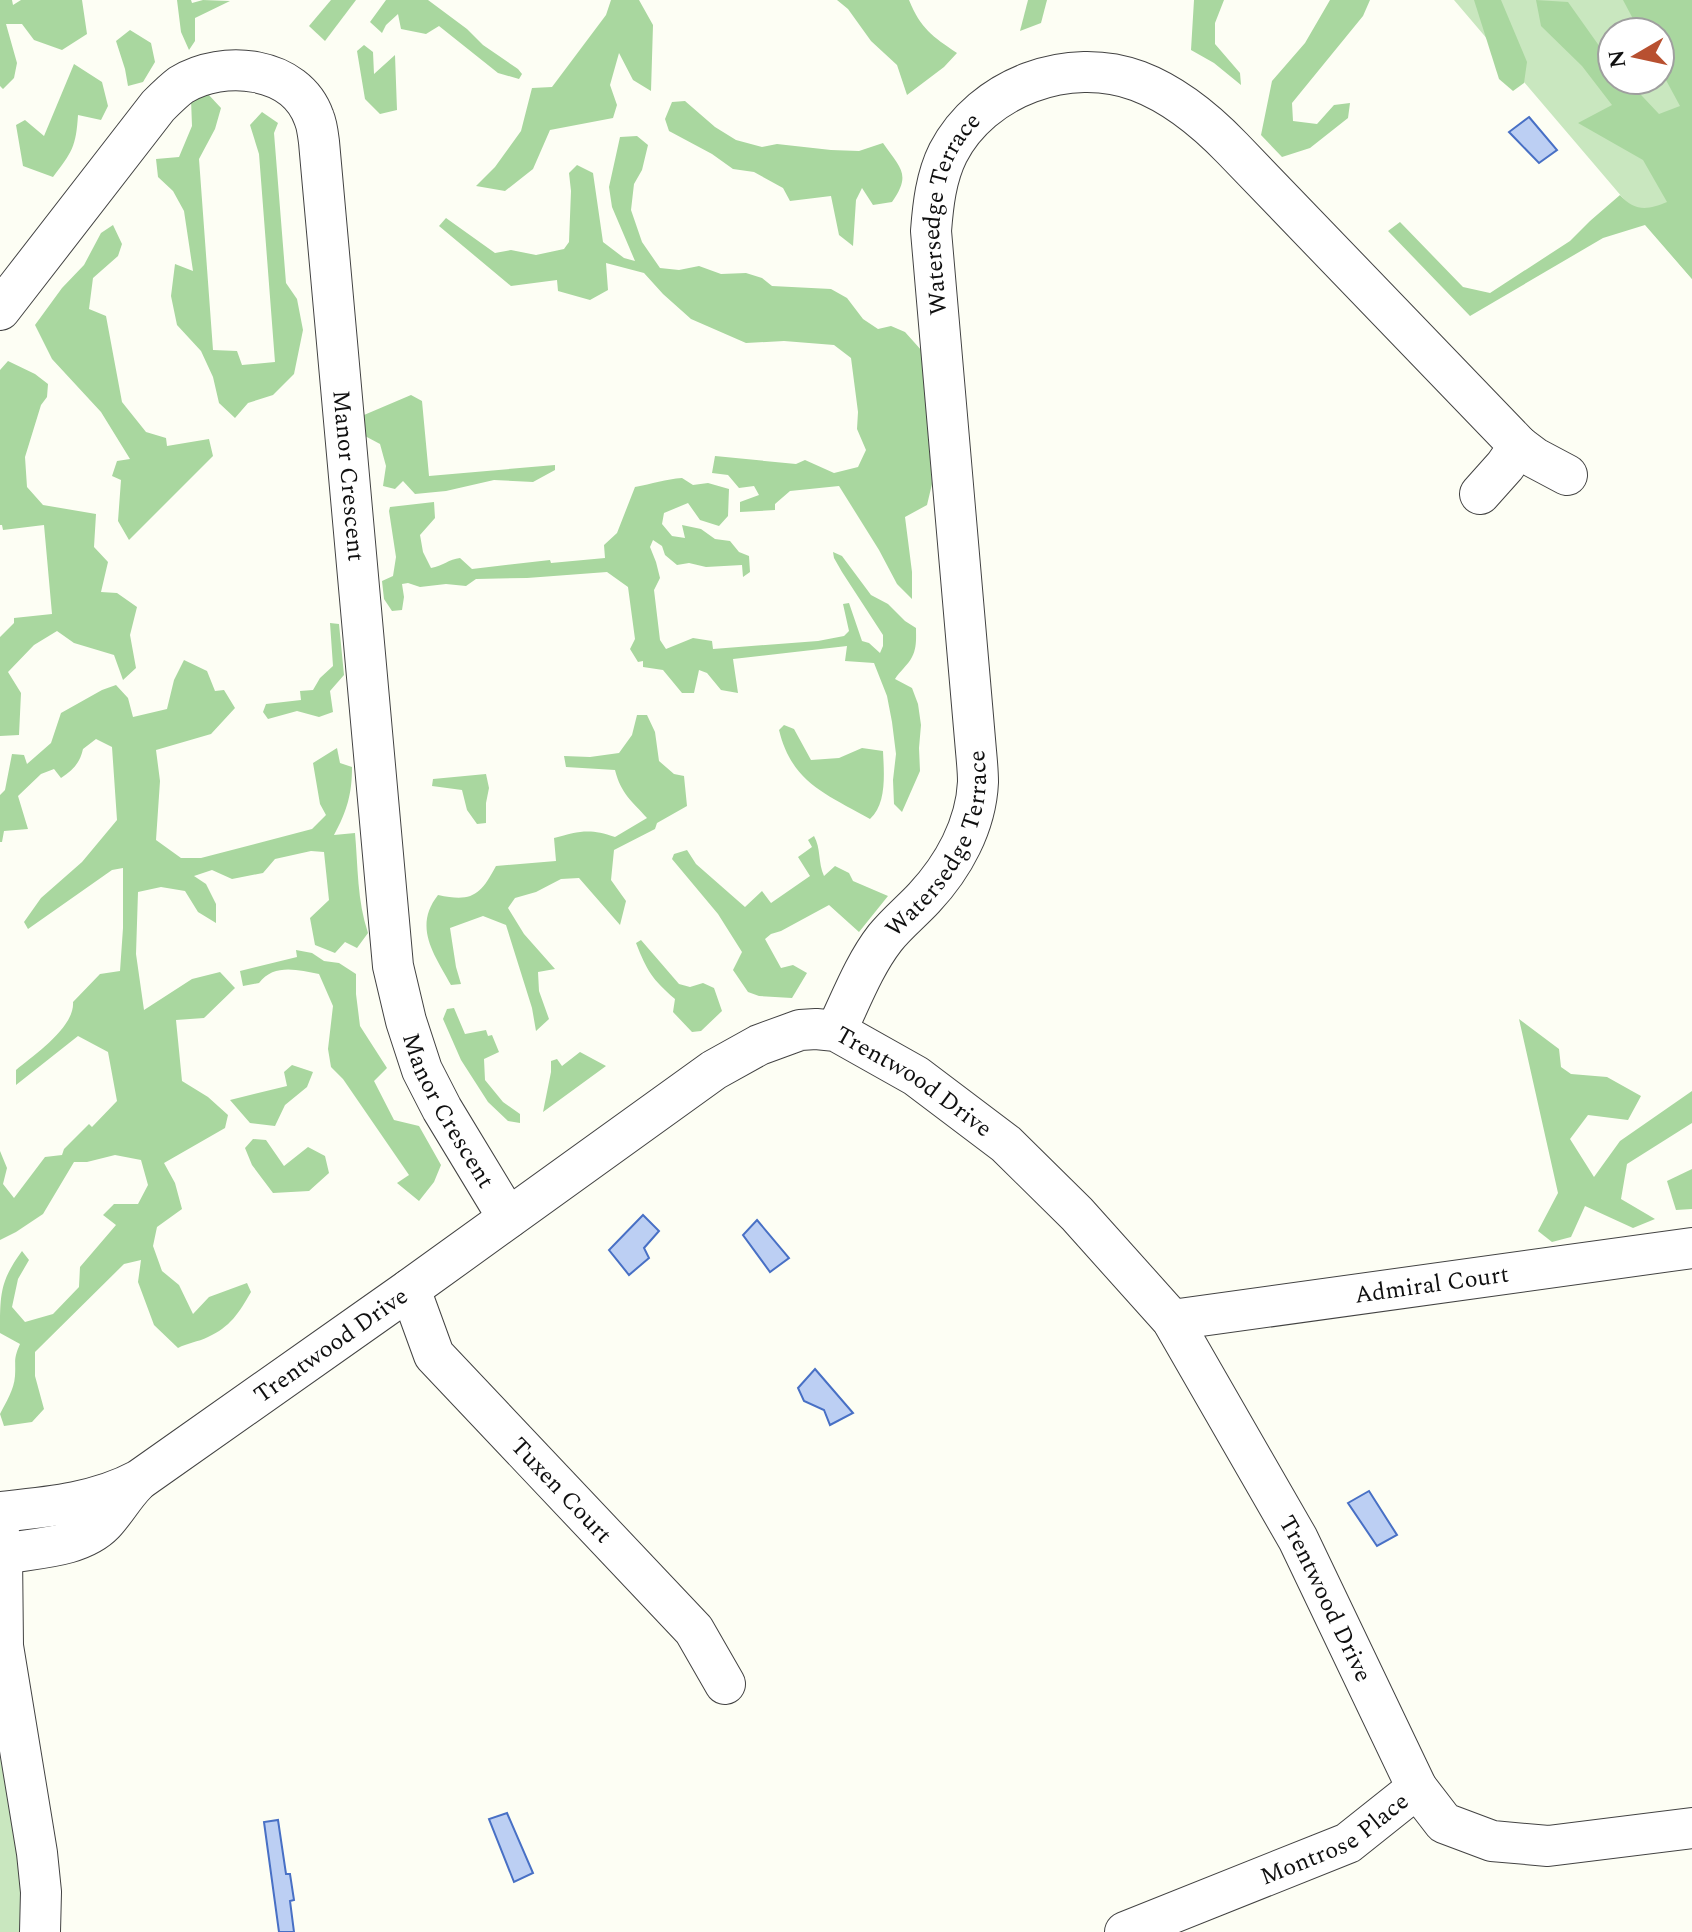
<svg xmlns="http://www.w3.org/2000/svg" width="1692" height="1932" font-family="Spectral,serif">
	<rect width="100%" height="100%" fill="#fdfef4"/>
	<g fill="#c9e7bf" fill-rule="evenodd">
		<path d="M1454,0h238v279zM1612,32h48v48h-48z"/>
		<polygon points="0,1756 27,1903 22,1932 0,1932"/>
	</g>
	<g fill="#a9d79f">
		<polygon points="0,0 12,0 13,5 21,0 82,0 87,34 62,50 34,40 22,24 6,24 17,63 14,78 3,89 0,86"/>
		<polygon points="177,0 191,0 192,3 203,0 230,1 195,18 195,41 189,50 181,32"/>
		<polygon points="331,0 356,0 325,41 309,26"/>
		<polygon points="386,0 428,0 467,29 483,45 518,69 522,74 519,79 498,73 439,26 426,34 401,29 398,14 386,25 382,33 370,22"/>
		<polygon points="611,0 639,0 653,25 651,91 633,80 619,53 610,85 617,105 613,118 550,130 533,169 505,191 476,186 495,167 521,131 532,88 552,87 606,15"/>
		<path d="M837,0h72c12,29 23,36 48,53l-13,14 -37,28 -10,-30 -26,-24 -23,-32z"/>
		<polygon points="1028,0 1047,0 1041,23 1020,31"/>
		<polygon points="1194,0 1224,0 1215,23 1215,44 1240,73 1241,85 1214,63 1191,50"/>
		<polygon points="1330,0 1370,0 1363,16 1292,103 1293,121 1317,124 1334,105 1350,103 1348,118 1310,148 1282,157 1261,135 1272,81 1305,43"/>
		<polygon points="1474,0 1501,0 1527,62 1524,83 1513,91 1499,79"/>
		<path d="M1536,0l32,2 44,62v16h15l32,34 21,-8 -20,-37v-37h-20l-17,-32h69v279l-47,-54 -42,13 -133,78 -82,-85 12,-9 63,65 27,6 80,-52 20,-20 30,-26c15,17 28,15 47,7l-24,-42 -65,-37 34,-18 -30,-39 -41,-40z"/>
		<polygon points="130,30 151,43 155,62 143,82 128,86 125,69 116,41"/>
		<polygon points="364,45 373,52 374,74 395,55 397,110 380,114 365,99 357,51"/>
		<path d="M74,64l28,18 6,24 -7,14 -23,-5c-2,32 -6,37 -25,62l-30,-11 -7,-41 9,-5 19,16z"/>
		<polygon points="207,93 221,108 215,129 199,159 213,350 237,351 242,365 275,362 259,154 250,125 262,112 278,123 274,133 286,283 297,299 303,330 294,374 273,395 248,403 235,418 219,403 213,377 201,351 177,325 171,296 175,264 193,271 184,211 173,191 158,177 156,159 179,157 192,126 191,99"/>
		<path d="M685,101l30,26 21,13 26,7 15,-3 54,6 28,1 24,-8c17,25 29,31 9,59l-19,3 -11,-17 -6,12 -3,46 -14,-11 -8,-39 -41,5 -7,-13 -29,-16 -21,-3 -21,-15 -43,-23 -4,-12 7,-17z"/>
		<polygon points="637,136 648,145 642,170 634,184 631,210 642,242 660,268 679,270 699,266 721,274 746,273 762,278 772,286 831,289 847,298 863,319 878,329 891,326 905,332 922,351 932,484 927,505 905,517 912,572 912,599 897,584 879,550 839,486 790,491 775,504 775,510 740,512 740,502 759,495 754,486 739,488 728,475 712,473 715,456 796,464 805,460 834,473 858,467 866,450 857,429 858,412 851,358 834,345 784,341 746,343 691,319 663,294 644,273 606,263 608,290 590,300 558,291 557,280 511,286 439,226 446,218 495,253 511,250 536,255 564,249 569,242 571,191 569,173 577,165 593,173 603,242 624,258 635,261 612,207 609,187 620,137"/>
		<polygon points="113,225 122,244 118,256 93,278 89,309 106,316 122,402 146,432 166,438 167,446 209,439 213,456 129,540 118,521 121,480 112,476 117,461 130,459 101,412 52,359 35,325 62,288 84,265 101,233"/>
		<polygon points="8,361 35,374 48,384 47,397 41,405 25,457 27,487 43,505 96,514 94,547 108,562 101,592 117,593 137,607 130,635 136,668 123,680 114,655 74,643 57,631 34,645 8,672 21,693 19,735 0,736 0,637 14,623 14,618 52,614 44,525 3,530 2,525 0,525 0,370"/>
		<polygon points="411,395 422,401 429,476 555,465 555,470 533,482 494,480 446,491 415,494 403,481 395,489 383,486 386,466 380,444 365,436 364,415"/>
		<path d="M682,478l11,7 15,-2 21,6 -1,27 -9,10 -19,-6 -12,-17 -24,10 -2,11 10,12 13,2 -3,-13 19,4 14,10 15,2 9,11 10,4 1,16 -7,5 -1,-12 -36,2 -17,-4 -12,2 -12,-10 -3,-9 -9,-6 -3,7 6,15 4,16 -6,12 6,50 6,9 27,-11 19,3 1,8 105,-8 26,-5 5,-5 -6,-27 6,-1 13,38 7,2 11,10 3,-7v-11l-41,-63 -8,-14 -1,-6 9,4 29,39 17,9 17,17 11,7c0,9 1,20 -4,29 -4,8 -12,14 -17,22l17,9 6,16 3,21 -2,23 1,23 -18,41 -8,-8 -1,-24 3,-26 -4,-32 -5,-26 -13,-33 -29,-2 2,-15 -114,13 5,34 -17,-3 -14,-17 -8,-3 -5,23h-12l-19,-23 -20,-3v-6l-5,1 -8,-13 5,-10 -7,-52 -21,-15 -80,6 -51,1 -10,7 -20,-2 -26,3 -12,-4 -6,1 2,13 -2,13 -10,1 -8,-12 -2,-18 11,-5 3,-19 -7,-46 1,-4 44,-5 1,16 -15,17 3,17 8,16c12,-2 18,-9 29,-10l12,11 78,-9 1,3 54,-5 -1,-13 13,-12 18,-46c17,-3 31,-8 47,-9z"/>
		<polygon points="330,623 339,624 344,675 330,691 333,712 319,717 297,711 268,719 263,712 266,704 301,700 300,691 313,690 320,678 333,666"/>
		<path d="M184,660l23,11 8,20 9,-1 11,18 -24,26 -55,16 4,31 -4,59 25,18h20l111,-29 14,-14 -6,-11 -7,-41 24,-15 3,15 12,4c0,27 -5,44 -18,68l21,-2c3,33 2,68 13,100l-11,15 -12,-6 -10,11 -20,-8 -5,-27 19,-18 -5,-48 -13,-1 -36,8 -12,14 -31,6 -20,-9 -18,6 12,8 10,20v19l-18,-11 -13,-21 -24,-4 -23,5 -2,62 8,56 48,-31 28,-7 15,16 -31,30 -28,2 6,61 26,16 20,18 -3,13 -61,35 11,20 7,26 -25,18 -4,19 9,25 17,14 14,29 16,-17 38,-14 4,9c-12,21 -21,35 -43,45 -10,5 -21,6 -30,11l-24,-23 -16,-43 3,-22 -17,4 -89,88v24l9,33 -12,13 -28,4 -4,-12c6,-12 14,-24 15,-38 1,-16 -2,-16 5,-32l-20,-11c0,-39 0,-52 22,-82l7,9 -11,19 -6,28 13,15 28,-8 26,-27 1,-20 36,-42 -13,-10 11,-11h24l10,-19 -7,-25 -26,-5 -28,7h-13l-31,52 -27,18 -16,8v-89l7,17 -4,16 11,14 31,-41 17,-2 2,-6 25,-25 3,3 25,-26 -9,-49 -30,-16 -62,49v-15c18,-15 59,-43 57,-68l27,-28 20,-3 3,-43v-60l-11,2 -84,59 -4,-7 17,-24 41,-36 35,-42 -5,-73 -16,-8 -13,10c-3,14 -10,21 -22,29l-7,-9 -13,5 -23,22 10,33 -24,2 -2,11h-2v-47l5,-5 7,-36 12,1 3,9 24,-21 10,-30 41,-23 14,-5 12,13 5,19 34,-8 7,-29z"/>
		<path d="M637,715h10l8,17 4,29 15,13 10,2 3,30 -30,17 -2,6 -41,21 -3,30 15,21 -6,24 -41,-47 -18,1 -25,13 -21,6 -7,10 16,26 31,35 -17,3 1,19 10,28 -13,12 -4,-23 -26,-83 -23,-9 -33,12 6,39 5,17 -10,1c-17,-31 -38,-58 -13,-90 34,7 42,1 58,-29l60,-5 -2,-23c25,-7 36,-10 61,-1l32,-19c-15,-17 -26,-24 -32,-48l-49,-3 -2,-11 26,1 29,-4 13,-18z"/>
		<path d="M784,725l10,4 17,31 28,-2 23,-10 21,3c1,22 4,53 -13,68 -44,-25 -78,-36 -91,-89z"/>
		<polygon points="486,774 489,788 486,803 486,823 477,824 467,810 462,790 432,786 433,779"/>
		<path d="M814,836c7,12 4,27 10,40l11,-10 14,7 4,8 35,15 -29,36 -30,-27 -48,26 -10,3 -6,5 16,29 12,-3 14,8 -15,25 -33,-2 -11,-4 -15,-22 9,-18 -24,-38 -46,-55 2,-5 13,-4 9,14 49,43 17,-16 9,12 39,-27 -12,-19 14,-10 -4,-7z"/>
		<path d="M641,940l38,44 11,3 13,-4 11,5 8,23 -21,20 -9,1 -19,-20 2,-13c-23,-20 -28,-28 -39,-56z"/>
		<path d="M296,950l16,3 12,8 15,2 17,11v20l4,32 27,42 -13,13 20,39 25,6 22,39 -7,17 -15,19 -22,-18 12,-8 -66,-96 -12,-12 -3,-18 5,-43 -14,-32c-21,-4 -45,-11 -60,9l-16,3 -3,-15 57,-14z"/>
		<polygon points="454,1008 465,1034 486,1030 488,1036 492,1035 499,1052 484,1059 485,1080 503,1102 520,1114 520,1123 508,1121 488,1102 461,1060 443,1019 447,1009"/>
		<polygon points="1519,1019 1559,1049 1561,1067 1571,1074 1607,1077 1641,1096 1628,1120 1588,1115 1570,1139 1594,1177 1620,1141 1692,1091 1692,1123 1627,1164 1621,1199 1655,1219 1633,1228 1585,1206 1571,1237 1552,1242 1538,1231 1558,1193"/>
		<polygon points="580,1052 606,1066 543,1112 551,1072 551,1061 557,1059 562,1066"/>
		<polygon points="292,1065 313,1072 307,1087 285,1105 275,1126 250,1123 230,1100 287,1086 284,1072"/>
		<polygon points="253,1139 266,1140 284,1166 308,1147 325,1156 329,1173 309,1191 273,1193 252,1165 245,1148"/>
		<polygon points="1692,1169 1692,1209 1676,1210 1667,1181"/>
	</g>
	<g fill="#bccff3" stroke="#4870c5" stroke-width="2">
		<polygon points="1529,117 1557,150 1539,163 1509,132"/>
		<polygon points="643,1215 659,1231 644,1248 649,1258 629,1275 609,1250"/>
		<polygon points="757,1220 789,1258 770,1272 743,1235"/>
		<polygon points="815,1369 853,1413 830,1425 824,1410 804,1401 798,1388"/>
		<polygon points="1369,1491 1397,1535 1377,1546 1348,1503"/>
		<polygon points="507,1813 533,1873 514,1882 489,1819"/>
		<polygon points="278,1820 286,1874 290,1874 294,1900 290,1901 294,1932 279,1932 264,1822"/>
	</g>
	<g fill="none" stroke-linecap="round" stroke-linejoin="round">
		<g stroke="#434343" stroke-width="42">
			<g id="street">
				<path id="s1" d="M0,310l158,-204c7,-7 15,-15 23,-21 42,-26 115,-19 133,33 3,7 4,16 5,24l74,824 13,55 16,49 20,39 66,109"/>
				<polyline points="1480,494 1505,466 1519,446"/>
				<path id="s2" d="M836,1031c15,-31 28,-66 49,-93 12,-15 26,-26 39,-40 29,-31 52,-72 54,-116 0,-10 -1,-20 -2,-31l-45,-520c2,-26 5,-54 17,-78 34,-66 121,-98 190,-72 37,14 67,39 94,67l287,298 16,12 32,17"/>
				<path id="s3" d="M410,1289l24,66 260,275 31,54"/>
				<path id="s4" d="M1172,1320l520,-72"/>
				<path id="s5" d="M0,1512c48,-5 96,-9 139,-32l271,-191 304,-219 45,-25 41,-15 16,-1 20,2 80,45 90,68 71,70 95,106 126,219 119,249"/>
				<polyline points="0,1537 2,1554 3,1646 37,1853 41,1892 40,1932"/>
				<path d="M2,1554c32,-6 78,-6 102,-31 12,-13 20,-28 32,-40"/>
				<path id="s6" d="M1125,1932l223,-89 69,-55 27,35 48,18 56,5 144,-18"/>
			</g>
		</g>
		<use href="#street" stroke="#fff" stroke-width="40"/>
	</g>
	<g text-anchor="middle" stroke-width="8" stroke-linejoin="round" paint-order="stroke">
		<g font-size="24" fill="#101010" stroke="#fff">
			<text dy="8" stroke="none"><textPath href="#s2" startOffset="866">Watersedge Terrace</textPath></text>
			<text dy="8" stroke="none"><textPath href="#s1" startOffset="804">Manor Crescent</textPath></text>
			<text dy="8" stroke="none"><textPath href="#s2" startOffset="218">Watersedge Terrace</textPath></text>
			<text dy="8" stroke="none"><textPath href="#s5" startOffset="1074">Trentwood Drive</textPath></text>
			<text dy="8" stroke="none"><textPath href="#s1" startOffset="1452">Manor Crescent</textPath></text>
			<text dy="8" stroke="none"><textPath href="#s4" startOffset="262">Admiral Court</textPath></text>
			<text dy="8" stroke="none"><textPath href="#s5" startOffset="378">Trentwood Drive</textPath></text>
			<text dy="8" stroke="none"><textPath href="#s3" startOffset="256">Tuxen Court</textPath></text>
			<text dy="8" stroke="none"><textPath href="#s5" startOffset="1746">Trentwood Drive</textPath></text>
			<text dy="8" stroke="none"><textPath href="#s6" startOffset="230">Montrose Place</textPath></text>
		</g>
	</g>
	<g transform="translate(1636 56) rotate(261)"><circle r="38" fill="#ffffff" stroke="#9f9f9f" stroke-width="2"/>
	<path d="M0-6L14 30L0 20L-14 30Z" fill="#b85030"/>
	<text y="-12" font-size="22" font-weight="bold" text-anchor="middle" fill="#101010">N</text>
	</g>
</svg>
